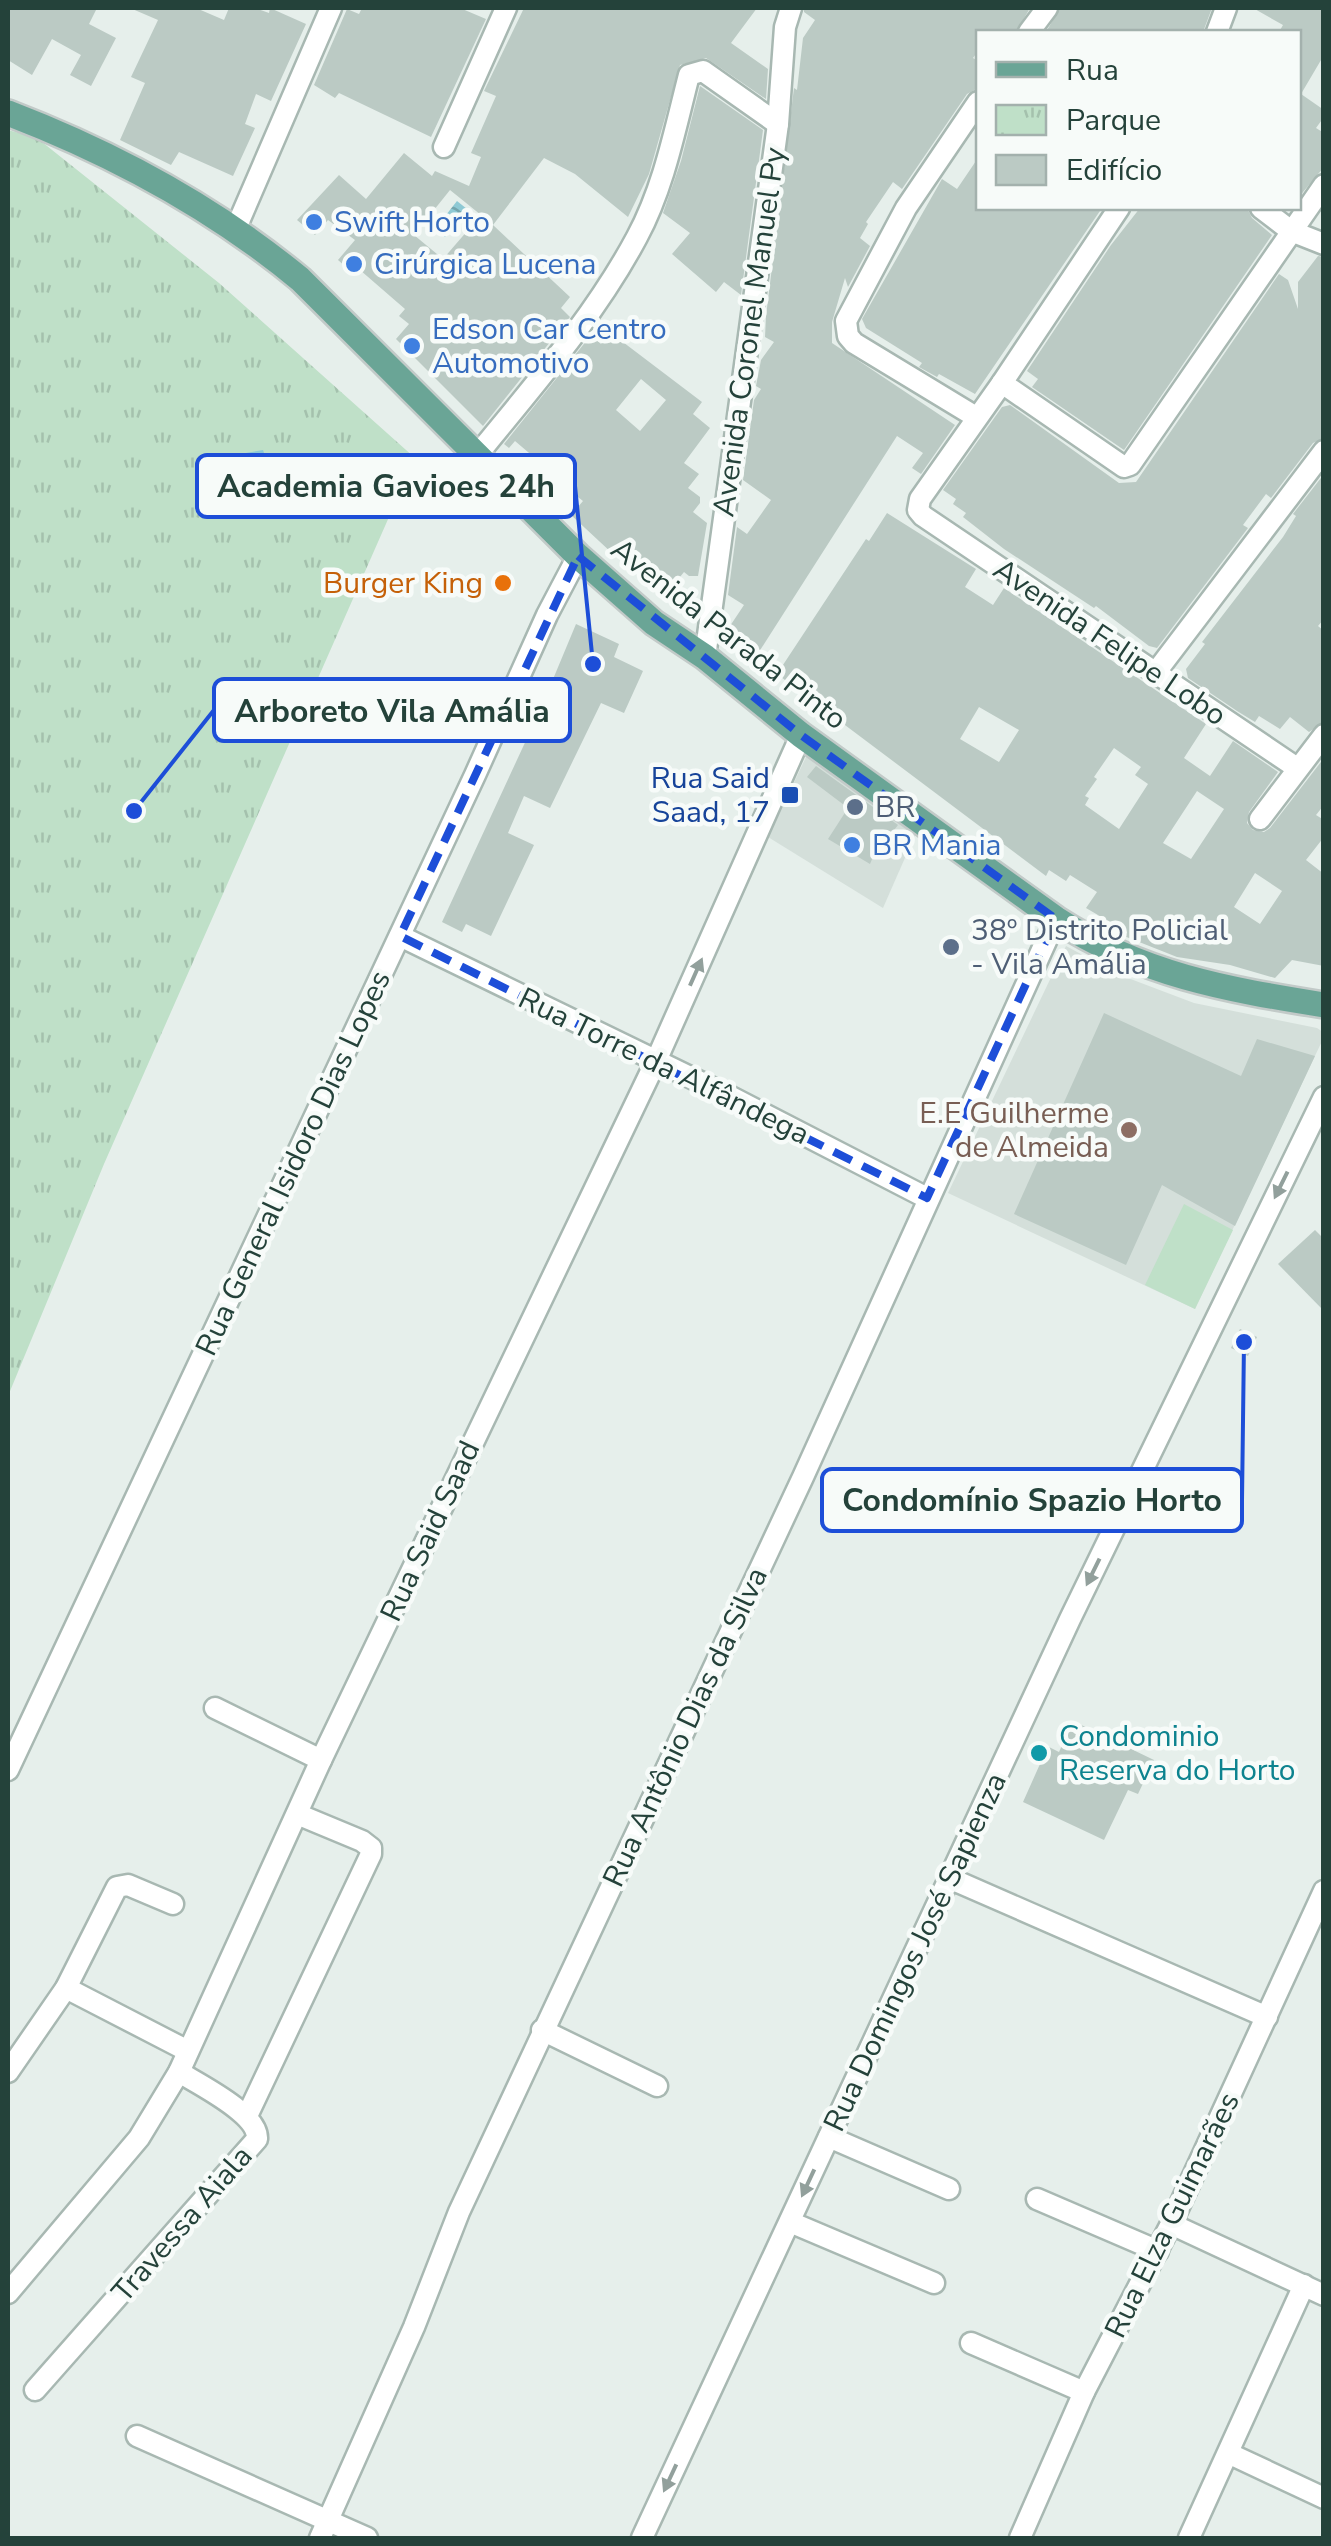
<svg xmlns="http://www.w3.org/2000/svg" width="1331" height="2546" font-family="'Nunito Sans',sans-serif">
	<defs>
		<pattern id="park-tufts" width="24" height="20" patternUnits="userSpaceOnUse" patternTransform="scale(2.5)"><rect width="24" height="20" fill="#bfe0c8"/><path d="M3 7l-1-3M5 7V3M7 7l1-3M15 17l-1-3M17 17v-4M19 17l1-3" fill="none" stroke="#a4c1ad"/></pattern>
		<pattern id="water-waves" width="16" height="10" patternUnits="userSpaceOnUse" patternTransform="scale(2.5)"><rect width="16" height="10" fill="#8ec9d4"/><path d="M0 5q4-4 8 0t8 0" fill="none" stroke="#74a5ad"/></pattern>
	</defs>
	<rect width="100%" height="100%" fill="#e6efeb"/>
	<g fill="#d4dfda">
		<polygon points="807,755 915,835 883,908 768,837"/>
		<polygon points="1066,946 1120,975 1194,1003 1317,1028 1323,1032 1323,1039 1195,1309 948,1193"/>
	</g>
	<polygon fill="#bfe0c8" points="1184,1204 1233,1230 1195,1309 1145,1285"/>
	<polygon fill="url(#park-tufts)" points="8,130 37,138 219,283 415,458 104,1164 8,1396"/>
	<g fill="url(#water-waves)">
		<polygon points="457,201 467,209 445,237 435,229"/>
		<polygon points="263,450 271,473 255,483 237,474 240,454"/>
	</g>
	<g fill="#bbcac4" fill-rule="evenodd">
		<polygon points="8,8 97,8 89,24 116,38 91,86 70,75 81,55 52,39 32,75 8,60"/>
		<polygon points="130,8 196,8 224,20 229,8 255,8 269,13 270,8 306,24 271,101 256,94 245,124 255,128 233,176 179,152 171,165 120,140 145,83 131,77 158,20"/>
		<polygon points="362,8 460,8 486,19 431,137 339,93 335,98 314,85 347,9 359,14"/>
		<path d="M524,8h233l-26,35 37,26 -2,30 -60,-41 -26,7 -31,109 -21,43 -53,-43 -31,-16 -51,67 77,72 -9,11 9,9 -87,109 -87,-87 13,-15 -10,-8 6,-7 -45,-39 -5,5 -17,-15 17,-20 -27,-20 -13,15 -18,-15 42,-45 27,24 38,-46 28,23 3,-5 34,15 12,-29 -10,-4 25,-57 -12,-5zM450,190l31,25 -38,44 -29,-24z"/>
		<polygon points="804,8 1030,8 1016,32 978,32 978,51 973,58 978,61 978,88 967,94 902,189 893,182 866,222 868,224 860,238 870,246 848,287 845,278 832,322 832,343 955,425 921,474 912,468 923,453 897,436 757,655 726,632 744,605 728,595 737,527 747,534 771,500 743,480 754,400 761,389 756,386 761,360 774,342 765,337 766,316 794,88 797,90 803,38 815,20 804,12"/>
		<polygon points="1060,8 1212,8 1203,32 1046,32"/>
		<polygon points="1253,8 1324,8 1324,55 1301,94 1324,110 1324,117 1316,128 1324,133 1324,167 1298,198 1298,32 1279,32 1283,25"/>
		<polygon points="700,86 763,130 741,295 724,282 716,292 672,254 690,233 663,213 681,161"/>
		<polygon points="978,158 978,208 1102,208 975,394 939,374 937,377 919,367 922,363 866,328 862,319 942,179 957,189"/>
		<polygon points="1140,208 1247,208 1252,218 1272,235 1124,450 1032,387 1038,379 1027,371 1111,245"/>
		<polygon points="1318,256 1324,257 1324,438 1313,443 1271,498 1266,494 1243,525 1248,528 1157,648 1149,646 1096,606 1094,608 1004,549 963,517 966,513 953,504 956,499 943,490 1002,407 1010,405 1119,483 1136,482 1279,274 1288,280 1298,309 1298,282"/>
		<path d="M611,333l91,69 -9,12 17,14 -26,35 15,11 -11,14 12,9v6l-7,9 14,11 -9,53h-9l-5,-4 -13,16 -18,-15 -6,8 -34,-27 -42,-39 12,-14 -24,-19 -4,4 -18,-15 5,-7 -27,-23 -6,7 -5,-4 87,-109 10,9zM641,379l25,21 -26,31 -24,-21z"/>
		<polygon points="1324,474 1324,619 1318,626 1324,631 1324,722 1309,732 1290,717 1280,729 1259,716 1255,722 1237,711 1188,678 1186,669 1205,644 1202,642 1283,537 1296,516 1293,514"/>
		<path d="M887,513l89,56 -11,18 28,18 11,-17 202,136 -22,34 26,18 23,-35 45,31 -29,40 -2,11 6,7 11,2 6,-4 54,-70v47l-8,10 8,5v17l-18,23 18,14v92l-32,-6 -17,18 -45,-13 -53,-8 -53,-21 3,-4 -41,-24 11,-16 -27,-17 -4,6 -17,-11 -3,6 -269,-202 89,-135 3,2zM979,707l40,23 -20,32 -39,-23zM1114,748l27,19 -6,8 13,9 -29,45 -34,-24 4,-7 -4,-2 12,-17 -3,-2zM1197,791l27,18 -33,50 -28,-16zM1255,873l27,18 -22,33 -26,-17z"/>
		<polygon points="576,624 619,644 614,657 643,671 624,713 601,703 550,808 524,796 508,833 534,845 491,936 466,924 462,932 442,922 541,708"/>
		<polygon points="816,766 898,825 891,834 883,833 870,864 828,839 848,808 807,777"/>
		<polygon points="1104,1013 1241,1076 1257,1039 1315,1056 1235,1226 1162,1185 1126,1265 1014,1214"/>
		<polygon points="1315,1230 1324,1239 1324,1311 1278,1264"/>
		<polygon points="1240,1329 1257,1337 1248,1356 1231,1348"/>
		<polygon points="1073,1721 1154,1760 1138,1794 1128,1790 1104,1840 1023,1802 1040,1764 1031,1760 1039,1742 1059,1752"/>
	</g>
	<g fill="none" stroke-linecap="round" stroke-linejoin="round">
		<g stroke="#a8b8b2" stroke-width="25">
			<g id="minor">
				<polyline points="1029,32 1047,8"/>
				<polyline points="1217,32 1226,8"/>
				<polyline points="444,147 506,8"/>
				<polyline points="1119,208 1002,383 920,499 918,510 923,516 1297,768"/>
				<polyline points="1261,208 1291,231 1324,244"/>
				<polyline points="236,228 331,8"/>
				<polyline points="1002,383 1124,467 1130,465 1324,185"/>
				<polyline points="976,417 854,343 848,336 846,321 906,208 978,102"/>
				<path d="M478,454c56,-69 117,-138 159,-217 27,-50 38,-108 52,-162l14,-4 75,53"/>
				<polyline points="705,657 778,124 785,27 791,8"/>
				<polyline points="1156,672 1324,451"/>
				<polyline points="1260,819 1324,735"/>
				<polyline points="400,936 731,1097 927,1198"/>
				<polyline points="215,1708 321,1760"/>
				<polyline points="8,1770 475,775 547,615 578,556"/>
				<polyline points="949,1878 1267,2017"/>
				<polyline points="66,1988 188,2051"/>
				<polyline points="542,2030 657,2086"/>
				<polyline points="8,2072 66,1988 117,1887 128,1885 173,1904"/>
				<polyline points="247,2116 371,1854 371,1848 362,1841 297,1814"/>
				<polyline points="829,2137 949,2189"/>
				<polyline points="1037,2199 1158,2251"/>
				<polyline points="790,2222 934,2283"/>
				<polyline points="1171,2224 1324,2295"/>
				<polyline points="8,2293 139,2138 179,2072 321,1760 656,1061 801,735"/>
				<polyline points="971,2343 1084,2392"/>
				<path d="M35,2390l222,-251c2,-25 -57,-54 -78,-67"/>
				<polyline points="137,2436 367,2538"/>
				<polyline points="1230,2454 1324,2498"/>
				<polyline points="320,2538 414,2327 459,2212 803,1477 1056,919"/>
				<polyline points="642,2538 1070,1619 1324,1097"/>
				<polyline points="1020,2538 1084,2392 1171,2224 1324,1891"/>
				<polyline points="1189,2538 1304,2285"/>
			</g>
		</g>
		<g stroke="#c2cac8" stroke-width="30">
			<path id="major" d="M8,113c104,40 206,95 292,166l278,277 76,67 51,34 96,78 255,184c86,56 169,70 268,86"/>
		</g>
		<use href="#minor" stroke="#fff" stroke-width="20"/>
		<use href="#major" stroke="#6aa596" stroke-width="25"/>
	</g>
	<defs><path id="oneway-solid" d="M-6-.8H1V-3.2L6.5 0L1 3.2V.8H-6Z" transform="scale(2.5)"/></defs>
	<g fill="#92a09c">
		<use href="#oneway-solid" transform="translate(696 972) rotate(-66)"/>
		<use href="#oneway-solid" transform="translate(1281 1185) rotate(116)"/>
		<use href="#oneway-solid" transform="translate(1093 1572) rotate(116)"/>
		<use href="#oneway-solid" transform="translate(808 2183) rotate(115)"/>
		<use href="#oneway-solid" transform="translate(670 2478) rotate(115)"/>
	</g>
	<path fill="none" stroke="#1d4ed8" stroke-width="8" stroke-dasharray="20 12" stroke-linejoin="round" d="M578,556l223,179 255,184 -129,279 -527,-262z"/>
	<g fill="#3f7fe0" stroke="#f7fbf9" stroke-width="4">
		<circle cx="314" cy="222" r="10"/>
		<circle cx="354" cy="264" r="10"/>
		<circle cx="412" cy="346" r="10"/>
		<circle cx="852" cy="845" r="10"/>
	</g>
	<circle fill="#e8710a" stroke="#f7fbf9" stroke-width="4" cx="503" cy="583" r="10"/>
	<rect fill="#1a4fb4" stroke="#f7fbf9" stroke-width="4" x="780" y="785" width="20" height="20" rx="5"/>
	<g fill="#5c6f8a" stroke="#f7fbf9" stroke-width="4">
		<circle cx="855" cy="807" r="10"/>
		<circle cx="951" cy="947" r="10"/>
	</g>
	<circle fill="#8d6e63" stroke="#f7fbf9" stroke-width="4" cx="1129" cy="1130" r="10"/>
	<circle fill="#0f9aa8" stroke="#f7fbf9" stroke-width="4" cx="1039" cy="1753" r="10"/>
	<g text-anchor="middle" stroke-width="9" stroke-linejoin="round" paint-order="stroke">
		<g font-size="30" fill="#366cbe" stroke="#f7fbf9" text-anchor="start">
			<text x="334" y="232">Swift Horto</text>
			<text x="374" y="274">Cirúrgica Lucena</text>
			<text x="432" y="339">Edson Car Centro<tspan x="432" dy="34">Automotivo</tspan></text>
			<text x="872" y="855">BR Mania</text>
		</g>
		<g font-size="30" fill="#24423a" stroke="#f7fbf9">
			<text transform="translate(749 332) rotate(-82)" y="10">Avenida Coronel Manuel Py</text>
			<text transform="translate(729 634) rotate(38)" y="10">Avenida Parada Pinto</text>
			<text transform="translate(1110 642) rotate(34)" y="10">Avenida Felipe Lobo</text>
			<text transform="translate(664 1066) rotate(26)" y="10">Rua Torre da Alfândega</text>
			<text transform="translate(293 1163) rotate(-65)" y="10">Rua General Isidoro Dias Lopes</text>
			<text transform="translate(430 1531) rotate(-65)" y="10">Rua Said Saad</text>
			<text transform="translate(685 1727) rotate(-65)" y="10">Rua Antônio Dias da Silva</text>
			<text transform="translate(915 1952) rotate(-65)" y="10">Rua Domingos José Sapienza</text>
			<text transform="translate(1172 2215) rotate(-64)" y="10">Rua Elza Guimarães</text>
			<text transform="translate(182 2224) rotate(-49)" y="10">Travessa Aiala</text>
		</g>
		<g font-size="30" fill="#c56008" stroke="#f7fbf9" text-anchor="end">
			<text x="483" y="593">Burger King</text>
		</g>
		<g font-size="30" fill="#164399" stroke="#f7fbf9" text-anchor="end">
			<text x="770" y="788">Rua Said<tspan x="770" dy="34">Saad, 17</tspan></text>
		</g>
		<g font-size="30" fill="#4e5e75" stroke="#f7fbf9" text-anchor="start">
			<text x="875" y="817">BR</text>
			<text x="971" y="940">38º Distrito Policial<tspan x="971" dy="34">- Vila Amália</tspan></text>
		</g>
		<g font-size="30" fill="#785e54" stroke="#f7fbf9" text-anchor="end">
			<text x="1109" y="1123">E.E Guilherme<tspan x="1109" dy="34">de Almeida</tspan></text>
		</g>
		<g font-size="30" fill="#0d838f" stroke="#f7fbf9" text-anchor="start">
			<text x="1059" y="1746">Condominio<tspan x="1059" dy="34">Reserva do Horto</tspan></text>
		</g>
	</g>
	<path fill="none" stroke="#1d4ed8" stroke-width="4" d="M593 664L575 486M134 811L214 710M1244 1342L1242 1500"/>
	<g fill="#1d4ed8" stroke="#f7fbf9" stroke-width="4">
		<circle cx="593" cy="664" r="10"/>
		<circle cx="134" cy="811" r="10"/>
		<circle cx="1244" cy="1342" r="10"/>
	</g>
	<g fill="#f7fbf9" stroke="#1d4ed8" stroke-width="4">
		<rect x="197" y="455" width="378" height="62" rx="10"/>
		<rect x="214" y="679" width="356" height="62" rx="10"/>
		<rect x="822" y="1469" width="420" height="62" rx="10"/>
	</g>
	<g font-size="32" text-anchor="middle" font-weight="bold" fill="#24423a">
		<text x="386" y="497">Academia Gavioes 24h</text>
		<text x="392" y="722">Arboreto Vila Amália</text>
		<text x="1032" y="1511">Condomínio Spazio Horto</text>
	</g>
	<rect width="1331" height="2546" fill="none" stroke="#24423a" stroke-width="20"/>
	<rect x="976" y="30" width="325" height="180" fill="#f7fbf9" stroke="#a3b1ad" stroke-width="2.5"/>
	<rect x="996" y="62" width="50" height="15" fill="#6aa596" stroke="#a3b1ad" stroke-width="2.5"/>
	<text x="1066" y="80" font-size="30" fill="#24423a">Rua</text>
	<rect x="996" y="105" width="50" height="30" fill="url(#park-tufts)" stroke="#a3b1ad" stroke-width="2.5"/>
	<text x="1066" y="130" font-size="30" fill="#24423a">Parque</text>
	<rect x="996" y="155" width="50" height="30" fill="#bbcac4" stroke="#a3b1ad" stroke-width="2.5"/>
	<text x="1066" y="180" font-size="30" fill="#24423a">Edifício</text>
</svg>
